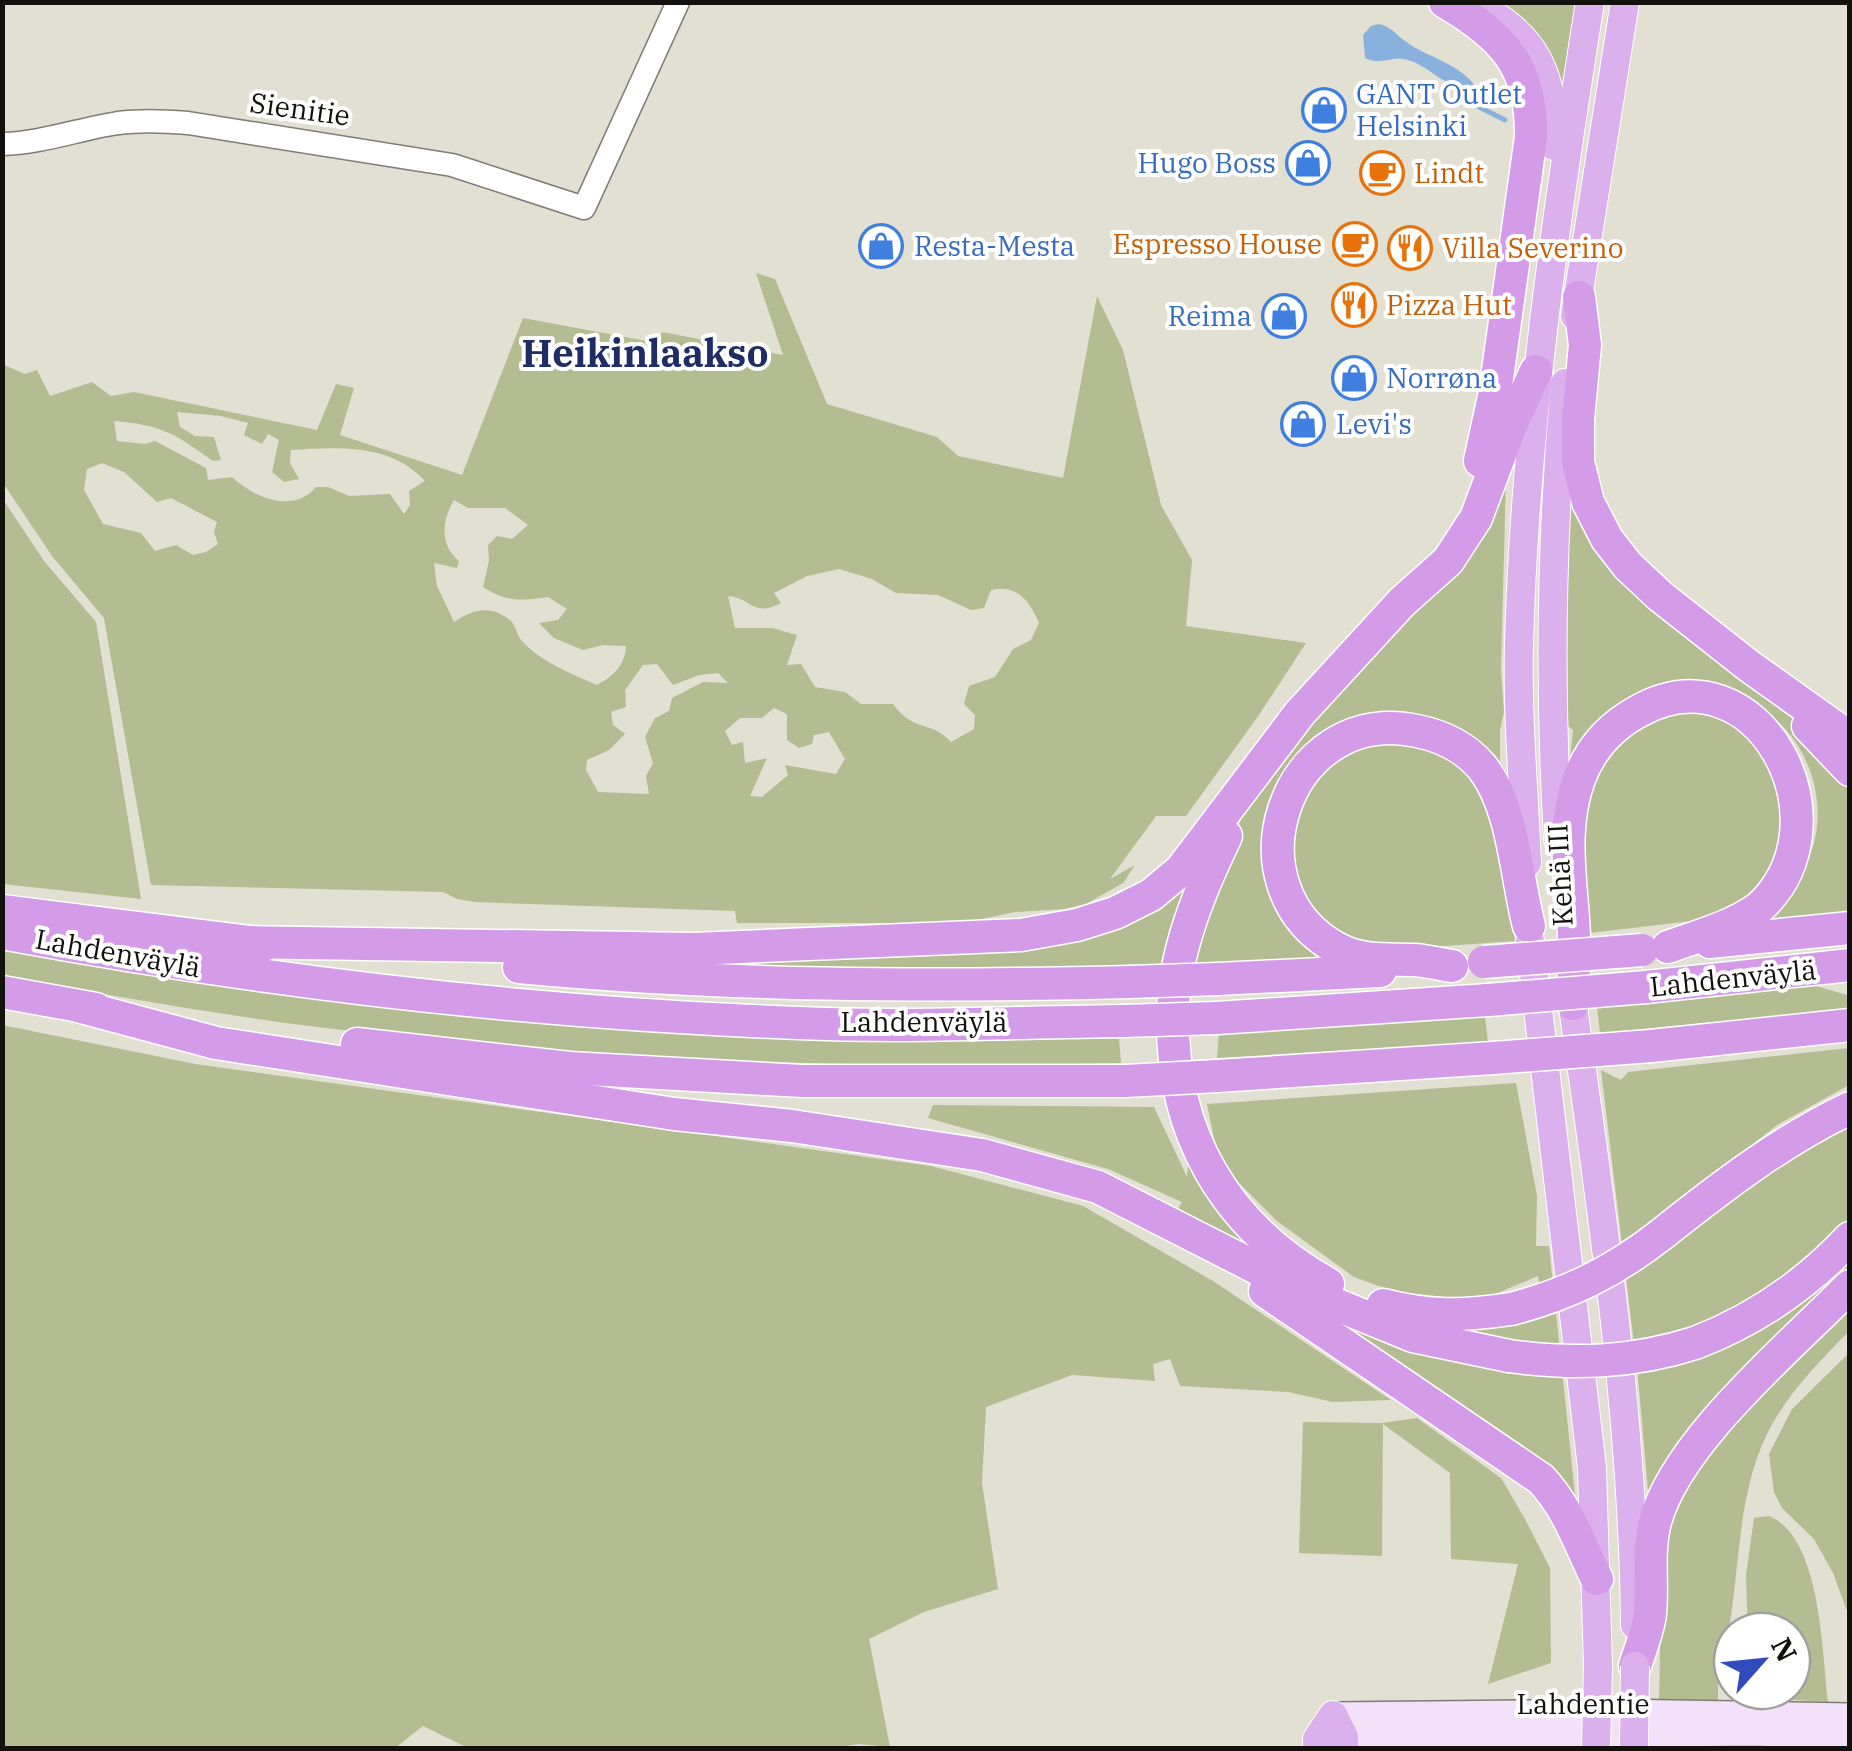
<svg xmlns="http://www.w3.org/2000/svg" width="1852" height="1751" font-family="'IBM Plex Serif',serif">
	<rect width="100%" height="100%" fill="#e2dfd3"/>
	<g fill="#b4bc92" fill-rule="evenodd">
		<polygon points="1491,3 1578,3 1563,97"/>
		<path d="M756,273l19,6 52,125 110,33 21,19 105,22 34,-182 26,54 38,155 31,55 -6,66 120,17 -47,72 -73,101h-30l-46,63 25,-14 -12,18 -37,21 -21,5 -50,3 -52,11h-226l-2,-12 -260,-9 -18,-3 -14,-7 -292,-7 -47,-267 -52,-62 -49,-73 -1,-119 23,10 12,-4 13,26 42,-14 19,14 23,-4 183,38 19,-46 18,4 -14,47 122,40 61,-157 134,25 5,-11 121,23zM177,412l44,4 27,7 -4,12 18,9 6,-10 11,6 -7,32 12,10 15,-3 -9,-16 1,-13c47,-3 100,-7 134,31l-16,10 1,14 -6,9 -14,-20 -41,2 -21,-9h-12c-22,27 -62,11 -84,-10l-24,3 -2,-12 -51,-27 -10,3 -28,-3 -3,-20c49,4 61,13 99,40l8,-1 -7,-23 -19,-1 -15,-9zM102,463l22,9 33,30 14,-4 46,24 -3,10 4,12 -12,8 -13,3 -17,-10 -21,6 -14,-18 -38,-9 -19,-34 3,-21zM454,500l14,8h37l23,17 -16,14 -15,-3 -9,9 1,16 -6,26c23,15 38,14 65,10l19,12 -9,11 -19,3 15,15 29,12 20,-5 23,1c-1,19 -12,30 -29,39 -25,-11 -56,-23 -75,-44 -5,-5 -6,-15 -11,-20 -20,-17 -38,-12 -57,1l-17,-36 -3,-23 23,5 2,-7c-20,-17 -17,-40 -5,-61zM839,569l33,10 24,14 42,2 33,15 13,-2 7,-18c26,-6 39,11 48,33l-8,17 -18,9 -18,28 -26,9 -5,18 11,11 -1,14 -23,13c-20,-22 -37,-9 -58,-38h-32l-16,-12 -30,-5 -14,-23 -14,1 10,-30 -25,-7h-37l-7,-32c24,2 25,22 53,7l-7,-10 33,-17zM657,664l16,21 26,-10 19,-2 10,10 -25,-1 -31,16 -3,13 -14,7 -10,19 8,26 -7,13 3,18 -51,-2 -12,-22 1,-10 22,-10 16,-16 -12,-9 -2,-13 15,-5 -1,-17 18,-25zM774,708l13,6v26l12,8 13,-4 2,-9 15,-3 16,27 -9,15 -51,-9 3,10 -26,22 -12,-1 17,-38 -22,5 -2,-21 -11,3 -7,-14 15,-13h22z"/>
		<polygon points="1506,477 1501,669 1504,712 1500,730 1500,762 1508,774 1509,793 1381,719 1268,818 1333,958 1188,968 1210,887 1246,809 1269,772"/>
		<path d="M1569,493l236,238 44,52v134l-100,11c15,-16 34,-32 48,-50 38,-49 21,-130 -30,-165 -18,-12 -58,-19 -81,-26l-118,90 5,-47 -8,-6 -2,-80z"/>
		<polygon points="2,498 44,561 96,622 141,899 3,884"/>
		<polygon points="1666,711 1710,712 1762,737 1793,843 1737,909 1700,920 1590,933 1579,855 1591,779 1623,734"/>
		<polygon points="1428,741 1482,783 1509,883 1515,941 1404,949 1364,947 1321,923 1289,870 1298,795 1354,743"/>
		<polygon points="1190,878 1163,969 967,973 554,959 1028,941"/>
		<path d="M2,950l119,21 226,33 412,32 360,3 2,24c-271,7 -542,-3 -811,-37 -103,-13 -205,-32 -307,-49z"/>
		<polygon points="1810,984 1850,996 1849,1009 1600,1033 1597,1007"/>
		<polygon points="1485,1017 1488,1042 1217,1058 1219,1032"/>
		<polygon points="2,1025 195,1064 931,1166 1083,1206 1213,1281 1391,1400 1333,1402 1288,1392 1180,1386 1170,1359 1153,1364 1155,1381 1072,1375 986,1407 982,1483 998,1589 924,1612 869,1639 890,1747 859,1744 833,1748 468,1748 423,1726 395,1748 3,1748"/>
		<polygon points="1849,1048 1849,1085 1777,1125 1692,1192 1712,1203 1849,1120 1849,1272 1649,1502 1638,1377 1601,1070 1621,1080 1628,1072"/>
		<path d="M1516,1083l21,113 -1,50h13l27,258 -39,-40 -232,-157 112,39 48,12 83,14 -1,-19c-70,-9 -144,-23 -209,-53 -56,-27 -108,-60 -163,-87l7,-11 -74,-33 -180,-51 5,-13 221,2 33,70 1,-11 -6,-27c19,42 45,82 80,112 54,49 148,80 221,75 20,-2 41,-7 61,-11l-6,-39 -45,19 -75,5 -64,-23 -77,-56 -48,-48 -13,-25 -9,-44z"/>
		<path d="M1849,1301v30c-31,32 -62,63 -82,103 -25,51 -27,111 -34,167 -3,23 -7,46 -10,69h-5v32h-59l3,-151 4,-28 39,-73z"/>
		<polygon points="1849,1353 1849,1616 1833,1573 1814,1539 1782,1508 1774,1492 1769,1454 1792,1409"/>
		<polygon points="1417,1418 1501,1478 1525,1519 1550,1568 1551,1663 1488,1684 1518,1564 1451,1559 1450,1473 1383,1424 1382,1556 1299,1553 1303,1422 1382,1423"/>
		<path d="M1769,1516c52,21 53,136 59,186l-77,-5v-6h41v-60h-44l-2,-56 8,-57z"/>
	</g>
	<path fill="#89b1dd" d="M1379,24c13,3 16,10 26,17 25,19 72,26 76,62l-8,1 -11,-17c-22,-3 -36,-24 -58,-28 -14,-3 -23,7 -39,-1l-2,-23 8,-9z"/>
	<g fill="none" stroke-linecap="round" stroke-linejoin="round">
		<polyline stroke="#89b1dd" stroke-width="5" points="1476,100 1479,107 1505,120"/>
		<g stroke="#7f7c72" stroke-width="25">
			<path id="tertiary" d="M2,144c40,-1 77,-15 116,-21 23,-3 46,-2 70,0l264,42 132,43 94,-206"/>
		</g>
		<g stroke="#7f7c72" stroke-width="28">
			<g id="secondary">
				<polyline points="1333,1715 1615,1712 1850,1716"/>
				<polyline points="1327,1738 1748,1733 1850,1735"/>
			</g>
		</g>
		<g stroke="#fff" stroke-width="30">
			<g id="trunk">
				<path d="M1469,2c67,29 86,74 85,144"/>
				<polyline points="1575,316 1625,2"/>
				<path d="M1558,839c-9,-153 -7,-304 7,-456"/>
				<path d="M1527,863c-3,-73 -10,-147 -8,-220 6,-216 37,-427 71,-641"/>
				<polyline points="1530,941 1592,1468 1598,1666"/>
				<path d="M1570,986c30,212 63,425 65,639"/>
				<polyline points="1317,1748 1317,1739 1333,1715 1344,1737 1344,1748"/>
			</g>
		</g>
		<g stroke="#fff" stroke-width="35">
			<g id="motorway">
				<path d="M1445,2c58,34 87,64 86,135l-36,255 -15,69"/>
				<polyline points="1579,297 1585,345 1578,419 1578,462 1588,502 1607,539 1628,566 1660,596 1749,666 1850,738"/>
				<polyline points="1808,726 1850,770"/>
				<path d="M1226,836c-26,54 -52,116 -53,176 -3,119 51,214 155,272"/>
				<polyline points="2,911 266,944"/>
				<path d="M2,933c263,49 529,80 796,90 108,5 218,-1 326,-2"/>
				<polyline points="245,942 694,949 1021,935 1077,925 1115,913 1151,895 1181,870 1300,713 1402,602 1448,561 1476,518 1511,425 1536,371"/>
				<polyline points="1710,942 1850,928"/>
				<path d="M1452,966c-12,-2 -25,-5 -37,-6 -25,-1 -51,2 -75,-10 -117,-60 -56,-247 77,-219 25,5 48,16 65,36 32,40 34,110 47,159"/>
				<path d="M519,967c203,19 406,20 610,15"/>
				<polyline points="1218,979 1380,971"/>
				<polyline points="1646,987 1850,965"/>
				<polyline points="2,992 96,1009"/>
				<path d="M1573,1004c0,-22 2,-45 1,-68 -2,-53 -14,-105 5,-157 11,-30 31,-52 58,-67 121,-69 215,111 122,196 -26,19 -61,28 -91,39"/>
				<polyline points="78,1006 216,1043 674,1114 792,1126 982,1155 1098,1187 1298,1289 1413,1336 1509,1356"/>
				<polyline points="1217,1018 1488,1000"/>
				<polyline points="357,1044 570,1068 802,1081 1126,1081"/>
				<polyline points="1651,1046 1850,1025"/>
				<polyline points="1217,1076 1493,1058"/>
				<path d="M1662,1234c59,-47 119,-93 188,-126"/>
				<path d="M1265,1291l276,188c28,30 38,64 56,100"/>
				<path d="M1383,1305c47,12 80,11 128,4"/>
				<path d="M1695,1343c60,-23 110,-57 155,-105"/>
				<path d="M1635,1666c5,-16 13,-35 15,-52 3,-31 -3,-61 5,-92 22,-81 135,-175 195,-236"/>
			</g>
		</g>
		<use href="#tertiary" stroke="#fff" stroke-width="22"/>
		<use href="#secondary" stroke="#f2e1f8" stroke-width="25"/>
		<use href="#trunk" stroke="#dcb0ec" stroke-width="28"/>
		<use href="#motorway" stroke="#d49ce8" stroke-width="32"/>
		<g stroke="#fff" stroke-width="30" stroke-linecap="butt">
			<g id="trunk-bridge">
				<polyline points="1596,1748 1598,1666"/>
				<polyline points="1634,1748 1635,1666"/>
			</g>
		</g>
		<g stroke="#fff" stroke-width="35" stroke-linecap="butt">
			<g id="motorway-bridge">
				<polyline points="1484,962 1642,950"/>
				<polyline points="1129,982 1218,979"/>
				<polyline points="1488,1000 1646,987"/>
				<polyline points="1124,1021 1217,1018"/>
				<polyline points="1493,1058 1651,1046"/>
				<polyline points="1126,1081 1217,1076"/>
				<path d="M1511,1309c58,-15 104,-38 151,-75"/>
				<path d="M1509,1356c64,9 123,7 186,-13"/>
			</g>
		</g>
		<use href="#trunk-bridge" stroke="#dcb0ec" stroke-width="28"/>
		<use href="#motorway-bridge" stroke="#d49ce8" stroke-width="32"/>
	</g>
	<defs>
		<g id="shop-ring" transform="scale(2.25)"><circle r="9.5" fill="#fff" stroke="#3f7fe0" stroke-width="1.5"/><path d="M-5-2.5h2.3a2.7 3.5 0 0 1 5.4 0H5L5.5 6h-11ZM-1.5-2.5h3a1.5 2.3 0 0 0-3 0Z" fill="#3f7fe0"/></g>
		<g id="cafe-ring" transform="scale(2.25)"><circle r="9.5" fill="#fff" stroke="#e8710a" stroke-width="1.5"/><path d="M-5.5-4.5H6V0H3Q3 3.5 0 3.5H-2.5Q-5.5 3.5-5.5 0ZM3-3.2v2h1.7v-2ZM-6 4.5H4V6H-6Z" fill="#e8710a"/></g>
		<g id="restaurant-ring" transform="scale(2.25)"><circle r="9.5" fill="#fff" stroke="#e8710a" stroke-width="1.5"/><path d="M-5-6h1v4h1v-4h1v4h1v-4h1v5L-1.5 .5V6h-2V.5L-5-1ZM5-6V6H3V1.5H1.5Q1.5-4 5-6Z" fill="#e8710a"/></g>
	</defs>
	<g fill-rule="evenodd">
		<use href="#shop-ring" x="1324" y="110"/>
		<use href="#shop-ring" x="1308" y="163"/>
		<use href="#cafe-ring" x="1382" y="173"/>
		<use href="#cafe-ring" x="1355" y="244"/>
		<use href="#shop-ring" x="881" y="246"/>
		<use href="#restaurant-ring" x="1410" y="248"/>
		<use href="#restaurant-ring" x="1354" y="305"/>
		<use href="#shop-ring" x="1284" y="316"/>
		<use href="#shop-ring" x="1354" y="378"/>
		<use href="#shop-ring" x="1303" y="424"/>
	</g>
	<g text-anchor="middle" stroke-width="8" stroke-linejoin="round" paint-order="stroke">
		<g font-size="28" fill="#366cbe" stroke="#fff" text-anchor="start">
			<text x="1356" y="104">GANT Outlet<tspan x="1356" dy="32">Helsinki</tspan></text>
			<text x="1276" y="173" text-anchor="end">Hugo Boss</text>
			<text x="914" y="256">Resta-Mesta</text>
			<text x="1252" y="326" text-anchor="end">Reima</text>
			<text x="1386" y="388">Norrøna</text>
			<text x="1336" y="434">Levi's</text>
		</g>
		<g font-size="28" fill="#13110d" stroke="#fff">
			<text transform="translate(300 109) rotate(8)" y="10">Sienitie</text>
			<text transform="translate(1560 875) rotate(-93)" y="10">Kehä III</text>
			<text transform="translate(118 953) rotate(10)" y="10">Lahdenväylä</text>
			<text transform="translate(1733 978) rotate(-6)" y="10">Lahdenväylä</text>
			<text x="924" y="1032">Lahdenväylä</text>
			<text x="1583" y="1714">Lahdentie</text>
		</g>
		<g font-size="28" fill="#c56008" stroke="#fff" text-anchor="start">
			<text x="1414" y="183">Lindt</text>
			<text x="1322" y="254" text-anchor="end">Espresso House</text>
			<text x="1442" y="258">Villa Severino</text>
			<text x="1386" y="315">Pizza Hut</text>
		</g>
		<g font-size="38" font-weight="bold" fill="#1e2d65" stroke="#fff">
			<text x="645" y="367">Heikinlaakso</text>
		</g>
	</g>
	<rect width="1852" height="1751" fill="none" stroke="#13110d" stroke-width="10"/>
	<g transform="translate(1762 1661) rotate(63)"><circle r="48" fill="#ffffff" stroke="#a1a09e" stroke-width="2.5"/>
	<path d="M0-8L18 38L0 25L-18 38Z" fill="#324bbc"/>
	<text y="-15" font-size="28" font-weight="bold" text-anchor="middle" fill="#13110d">N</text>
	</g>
</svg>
